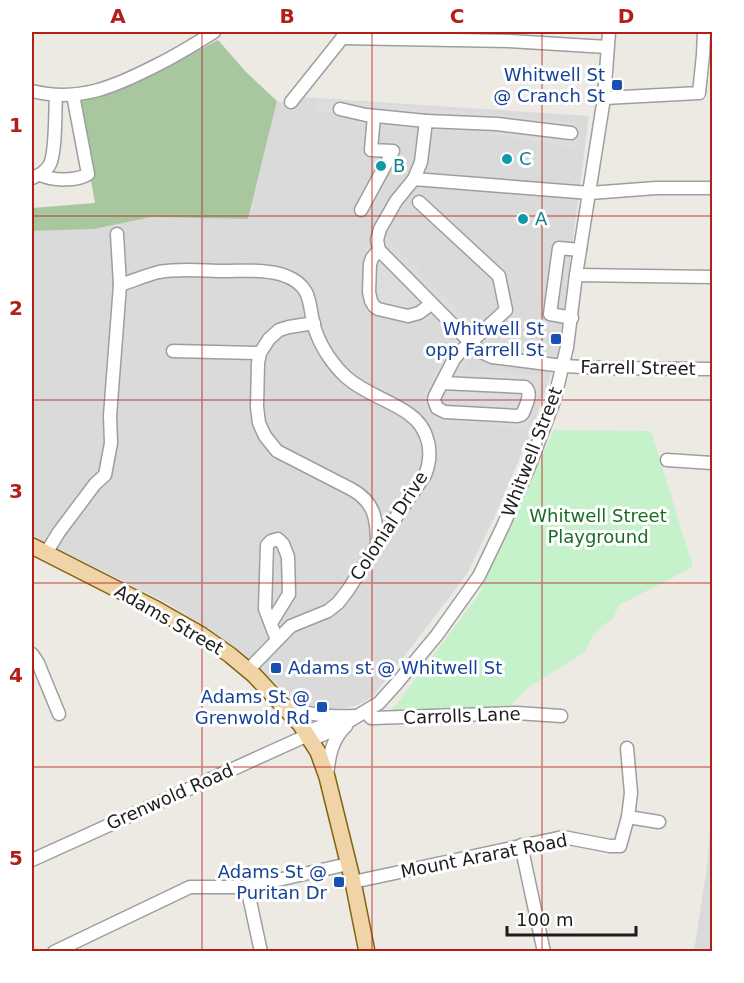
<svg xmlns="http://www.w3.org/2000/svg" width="744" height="983" font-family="'DejaVu Sans',sans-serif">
	<rect width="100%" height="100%" fill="#edeae4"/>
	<g fill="#dbdada">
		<polygon points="301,97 589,116 558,355 532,429 494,518 467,574 403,658 373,696 358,705 344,708 328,709 308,705 291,697 238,649 169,604 32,536 32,231 94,229 151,217 248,219 277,101 294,105"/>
		<polygon points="712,803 712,951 694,951 707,867"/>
	</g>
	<polygon fill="#a8c79e" points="218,40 246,72 277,101 248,219 151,217 94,229 32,231 32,208 95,203 77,102 133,85"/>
	<polygon fill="#c6f2cb" points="554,430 651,431 693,567 619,605 613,619 605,624 592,637 585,652 529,687 515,700 511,706 389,714 479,594"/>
	<g fill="#ddd">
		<polygon points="317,98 577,122 576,148 485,133 358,125 358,115 316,112"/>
		<polygon points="384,234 482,333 467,348 434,314 426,323 366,313 364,245 397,278 369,248"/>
		<polygon points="450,345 467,359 464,371 545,375 527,428 437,420 428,412 424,401 425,391"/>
	</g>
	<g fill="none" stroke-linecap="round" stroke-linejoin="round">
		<g stroke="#9e9e9e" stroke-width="15">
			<g id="minor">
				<polyline points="342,38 509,41 607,47"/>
				<path d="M32,91c47,12 84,-5 125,-26 20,-10 38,-21 57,-33"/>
				<polyline points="604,98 699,93 703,55 704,32"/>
				<polyline points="291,102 347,32"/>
				<polyline points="340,109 366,115 426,121"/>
				<polyline points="571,133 497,124 426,121 421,162 414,179 396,201 380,229 377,240 379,250 465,337 481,352 492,357 563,366 604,368 712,369"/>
				<path d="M41,175c11,6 37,6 47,-1l-15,-79"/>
				<path d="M32,178c7,-3 14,-6 18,-14 6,-12 5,-54 6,-68"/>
				<polyline points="414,179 590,193 656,188 712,188"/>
				<path d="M419,202l80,74 7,34 -46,42 -6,7 -19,37 -1,4 3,8 8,4 72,4 4,-1 2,-2c3,-8 10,-20 2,-26l-83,-4"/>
				<polyline points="361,210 393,151 371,150 374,116"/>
				<polyline points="117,234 120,285"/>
				<polyline points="379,250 372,258 370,264 369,292 371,301 374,306 378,309 408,316 419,313 431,304"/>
				<polyline points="576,275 712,277"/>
				<polyline points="572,318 550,314 559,248 580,250"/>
				<path d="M314,323l-25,4 -10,3 -10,9 -9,14 -2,10 -1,44 2,16 6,13 12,15 74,38c24,13 26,30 26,56"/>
				<polyline points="173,351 260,353"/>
				<polyline points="667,460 712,463"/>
				<path d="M46,553l13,-21 36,-48 10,-9 6,-32 -1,-27 10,-131c13,-4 26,-10 39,-13 22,-4 45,-1 68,-1 20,0 40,-2 59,5 30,12 21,33 30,56 6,17 18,34 30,45 19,17 44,23 63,37 20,14 25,39 16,61l-48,70 -29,45 -10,13 -10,8 -37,15 -43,44"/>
				<polyline points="271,623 289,594 288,557 283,544 278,539 271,541 267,545 265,609 277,640"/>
				<polyline points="32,654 38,663 59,714"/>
				<path d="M283,704c23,12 48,13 74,12"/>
				<polyline points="366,712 371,718 373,718 517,713 561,716"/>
				<polyline points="306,732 339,720"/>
				<polyline points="311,740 336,729 379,703 397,683 437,635 479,576 503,526 529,467 554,401 567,347 576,275 604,98 609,32"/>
				<polyline points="627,748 631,793 628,817 659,822"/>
				<path d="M327,776c2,-19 4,-36 19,-50"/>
				<polyline points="521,845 544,952"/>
				<polyline points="32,860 308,735"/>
				<polyline points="353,882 563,837 610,846 620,846 628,817"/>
				<polyline points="247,887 261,952"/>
				<polyline points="54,952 190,887 247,887 348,864"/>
			</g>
		</g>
		<g stroke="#846312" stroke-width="18">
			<polyline id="major" points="32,546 156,609 200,634 230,655 254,675 300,724 318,752 327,777 353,882 367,952"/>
		</g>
		<use href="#minor" stroke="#fff" stroke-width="12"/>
		<use href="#major" stroke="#f0d3a6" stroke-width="15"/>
	</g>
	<path fill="none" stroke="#b11f18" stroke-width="1.5" stroke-opacity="0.55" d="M202,32v920M372,32v920M542,32v920M32,216h680M32,400h680M32,583h680M32,767h680"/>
	<g fill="#1a4fb4" stroke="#fff" stroke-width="2">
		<rect x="611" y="79" width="12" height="12" rx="3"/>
		<rect x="550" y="333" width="12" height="12" rx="3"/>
		<rect x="270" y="662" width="12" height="12" rx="3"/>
		<rect x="316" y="701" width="12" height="12" rx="3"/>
		<rect x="333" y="876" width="12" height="12" rx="3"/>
	</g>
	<g fill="#0f9aa8" stroke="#fff" stroke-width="2">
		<circle cx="507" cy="159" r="6"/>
		<circle cx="381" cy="166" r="6"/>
		<circle cx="523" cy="219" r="6"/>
	</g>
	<g text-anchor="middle" stroke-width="6" stroke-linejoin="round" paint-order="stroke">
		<g font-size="18" fill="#164399" stroke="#fff" text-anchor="end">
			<text x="605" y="81">Whitwell St<tspan x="605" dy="21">@ Cranch St</tspan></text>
			<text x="544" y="335">Whitwell St<tspan x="544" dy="21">opp Farrell St</tspan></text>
			<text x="288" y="674" text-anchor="start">Adams st @ Whitwell St</text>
			<text x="310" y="703">Adams St @<tspan x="310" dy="21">Grenwold Rd</tspan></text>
			<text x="327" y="878">Adams St @<tspan x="327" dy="21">Puritan Dr</tspan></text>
		</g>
		<g font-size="18" fill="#0d838f" stroke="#fff" text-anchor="start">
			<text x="519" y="165">C</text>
			<text x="393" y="172">B</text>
			<text x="535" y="225">A</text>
		</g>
		<g font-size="18" fill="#1d1d1d" stroke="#fff">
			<text transform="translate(638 368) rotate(1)" y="6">Farrell Street</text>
			<text transform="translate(532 452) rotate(-69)" y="6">Whitwell Street</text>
			<text transform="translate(389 526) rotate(-57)" y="6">Colonial Drive</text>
			<text transform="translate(169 620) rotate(30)" y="6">Adams Street</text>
			<text transform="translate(462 716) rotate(-2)" y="6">Carrolls Lane</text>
			<text transform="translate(170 797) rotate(-24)" y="6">Grenwold Road</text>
			<text transform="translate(484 856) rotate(-11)" y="6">Mount Ararat Road</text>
		</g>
		<g font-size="18" fill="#196d23" stroke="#fff">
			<text x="598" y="522">Whitwell Street<tspan x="598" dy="21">Playground</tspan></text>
		</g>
	</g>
	<rect width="744" height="983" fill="none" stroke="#ffffff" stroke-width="66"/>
	<path d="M507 926v9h129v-9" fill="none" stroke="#1d1d1d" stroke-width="3"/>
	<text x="516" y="926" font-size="18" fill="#1d1d1d" stroke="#ffffff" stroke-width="4.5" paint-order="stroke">100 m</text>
	<rect x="33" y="33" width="678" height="917" fill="none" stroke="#b11f18" stroke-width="2"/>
	<g font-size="20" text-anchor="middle" font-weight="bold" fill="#b11f18">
		<text x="118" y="23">A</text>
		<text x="287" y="23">B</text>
		<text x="457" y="23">C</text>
		<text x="626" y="23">D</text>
		<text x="16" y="132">1</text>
		<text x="16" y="315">2</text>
		<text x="16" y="498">3</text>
		<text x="16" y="682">4</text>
		<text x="16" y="865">5</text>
	</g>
</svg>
